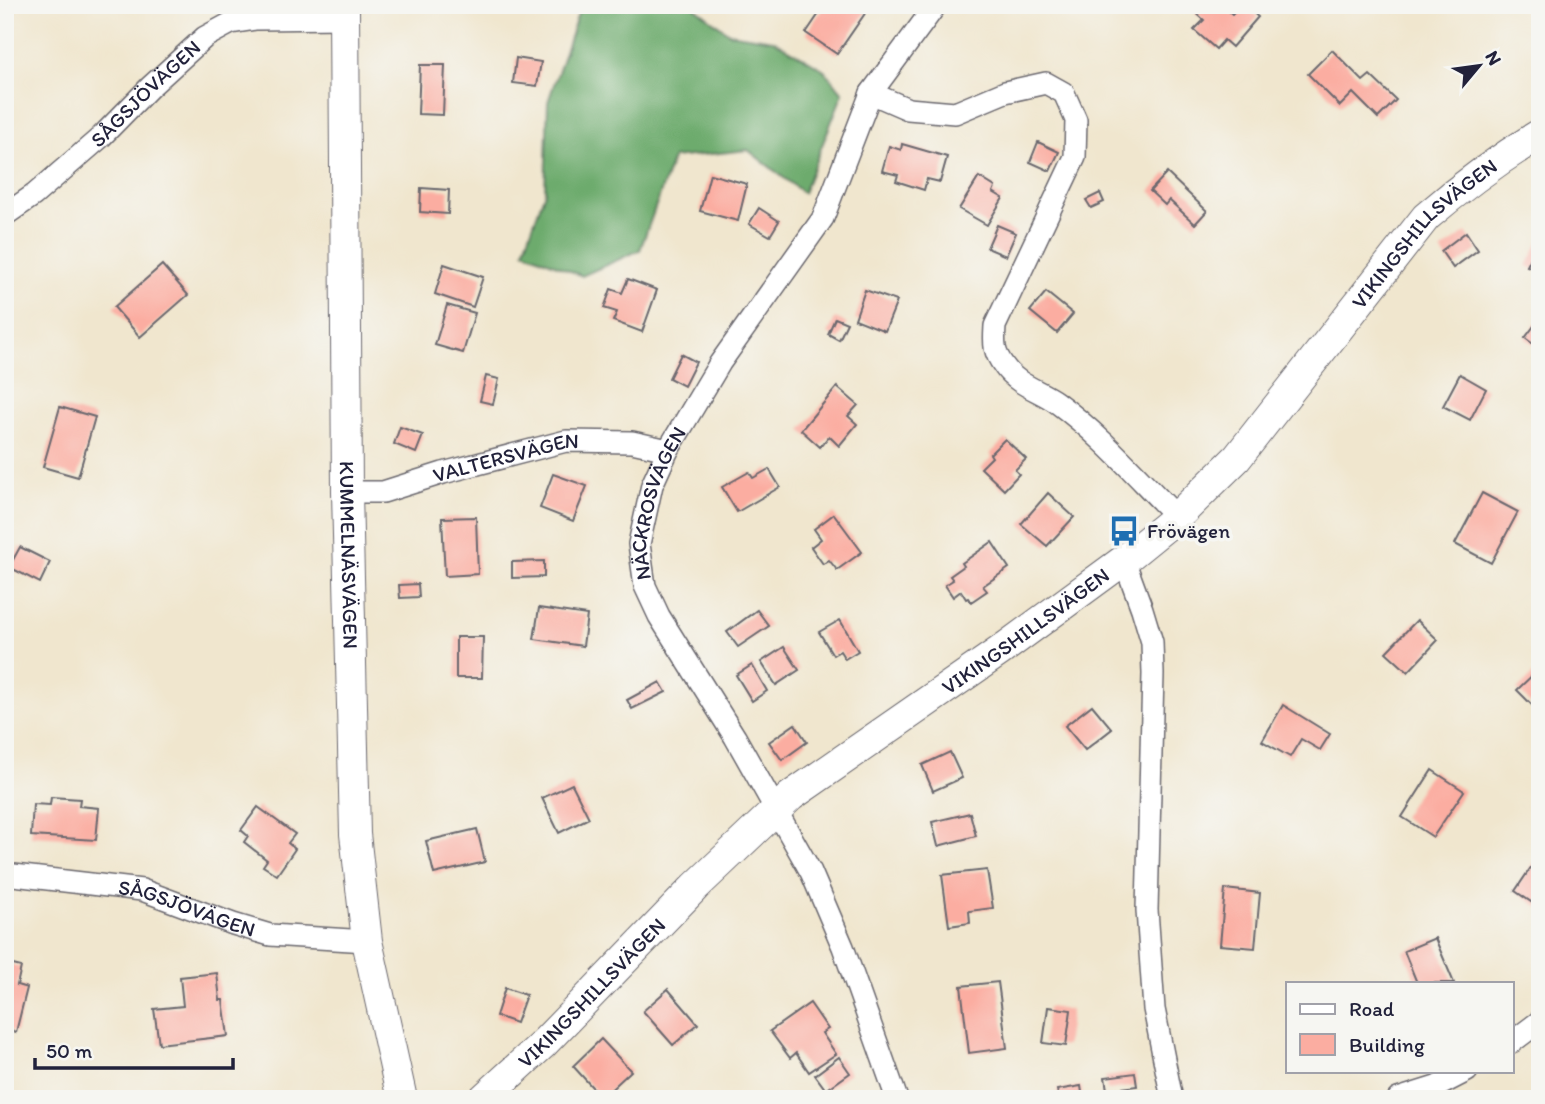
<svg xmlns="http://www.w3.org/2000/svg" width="1545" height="1104" font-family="Itim,sans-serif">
	<rect width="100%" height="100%" fill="#f6f6f2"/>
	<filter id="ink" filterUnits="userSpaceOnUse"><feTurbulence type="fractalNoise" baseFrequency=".0143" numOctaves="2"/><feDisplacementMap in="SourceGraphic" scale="14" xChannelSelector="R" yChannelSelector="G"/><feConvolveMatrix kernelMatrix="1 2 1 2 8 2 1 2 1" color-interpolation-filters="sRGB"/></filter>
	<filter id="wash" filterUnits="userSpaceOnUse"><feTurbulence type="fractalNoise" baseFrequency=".00686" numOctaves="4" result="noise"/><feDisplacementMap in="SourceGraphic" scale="28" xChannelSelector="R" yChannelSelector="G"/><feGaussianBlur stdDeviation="1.57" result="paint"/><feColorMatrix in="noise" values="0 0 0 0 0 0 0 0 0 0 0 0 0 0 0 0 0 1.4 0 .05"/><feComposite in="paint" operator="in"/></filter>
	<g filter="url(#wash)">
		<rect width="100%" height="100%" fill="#f0e6ce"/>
		<polygon fill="#6dab6d" stroke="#486654" stroke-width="2" points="581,5 692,5 729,33 773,40 823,69 843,93 803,193 748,150 673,158 640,250 582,276 524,251 545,192 548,102"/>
		<g id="blocks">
			<g fill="#fbada1">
				<polygon points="825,5 856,5 866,12 837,54 806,33"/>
				<polygon points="1199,5 1223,5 1232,14 1240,5 1245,5 1258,17 1232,47 1224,40 1216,49 1194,30 1204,20 1194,11"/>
				<polygon points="1332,50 1363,81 1370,75 1396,100 1378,118 1353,93 1340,106 1308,74"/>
				<polygon points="516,58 541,62 537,86 513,83"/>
				<polygon points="420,65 445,65 443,115 418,114"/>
				<polygon points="1038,142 1059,152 1050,171 1030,162"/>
				<polygon points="902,144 947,157 940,182 927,179 924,190 896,181 898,175 882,171 889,146 901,150"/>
				<polygon points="1167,173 1207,211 1195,224 1169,200 1165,205 1150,191"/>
				<polygon points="710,174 747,184 738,221 700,211"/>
				<polygon points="979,177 995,187 993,192 1003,198 987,225 959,209"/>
				<polygon points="421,188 449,190 448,214 420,212"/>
				<polygon points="1100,193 1104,202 1091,208 1086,200"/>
				<polygon points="759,208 779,221 770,236 749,224"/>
				<polygon points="997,225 1016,233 1006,256 987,248"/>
				<polygon points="1466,232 1478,250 1453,268 1441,251"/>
				<polygon points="1540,240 1540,272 1527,266"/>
				<polygon points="444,264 483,277 473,307 435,294"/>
				<polygon points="162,265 188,295 140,337 114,307"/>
				<polygon points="628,279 657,290 642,332 613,321 617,312 604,308 611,289 622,293"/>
				<polygon points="865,290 897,301 885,331 855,319"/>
				<polygon points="1046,292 1073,314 1057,333 1030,311"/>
				<polygon points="447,305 475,313 463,353 435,345"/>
				<polygon points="835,318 847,323 839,340 828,334"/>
				<polygon points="1540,318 1540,349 1525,338"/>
				<polygon points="681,354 696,362 684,386 669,378"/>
				<polygon points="1460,374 1486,389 1470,420 1443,406"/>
				<polygon points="486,376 499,379 493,404 480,401"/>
				<polygon points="837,387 858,405 848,416 857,424 839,446 829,436 820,447 801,430"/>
				<polygon points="60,407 95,417 78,477 43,467"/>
				<polygon points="400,427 423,435 416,453 394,444"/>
				<polygon points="1005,439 1026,459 1015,470 1019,474 1004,490 981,468 992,457 990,454"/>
				<polygon points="769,469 780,487 737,512 722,487 749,472 753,478"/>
				<polygon points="553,474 587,486 573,521 540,508"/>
				<polygon points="1048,493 1074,517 1047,546 1021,524"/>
				<polygon points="1482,493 1518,512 1491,563 1455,544"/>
				<polygon points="834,514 862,552 837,570 829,560 823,564 811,547 821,539 814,529"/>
				<polygon points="476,517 478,574 445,576 442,518"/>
				<polygon points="992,542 1009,568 983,586 987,591 971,602 968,598 966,599 961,591 953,597 945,585 953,580 950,576 964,566 962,563"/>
				<polygon points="20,547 50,562 40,583 9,567"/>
				<polygon points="544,561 544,577 512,578 512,562"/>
				<polygon points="418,584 419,597 400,598 399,585"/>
				<polygon points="539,608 587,615 583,646 534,639"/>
				<polygon points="757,610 769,626 738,647 727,632"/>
				<polygon points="840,620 858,651 845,659 840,651 833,655 819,632"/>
				<polygon points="1417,620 1438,640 1408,672 1386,652"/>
				<polygon points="456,637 483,637 482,678 456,678"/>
				<polygon points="784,647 799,670 776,685 761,662"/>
				<polygon points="752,665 767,691 752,701 736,675"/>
				<polygon points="1540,668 1540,713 1517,690"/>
				<polygon points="660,682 666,692 632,709 627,700"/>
				<polygon points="1092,705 1112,729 1085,750 1065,726"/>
				<polygon points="1283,705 1330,734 1320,750 1301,739 1290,757 1262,741"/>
				<polygon points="795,724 807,742 782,760 769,742"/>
				<polygon points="950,752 962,778 933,791 922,765"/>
				<polygon points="1432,770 1464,791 1433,837 1402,817"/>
				<polygon points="572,784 589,818 559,833 542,798"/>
				<polygon points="51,797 80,799 79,806 99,808 96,840 31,836 33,804 50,805"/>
				<polygon points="258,807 295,834 288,843 295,849 277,875 263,866 267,860 244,842 248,836 241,830"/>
				<polygon points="970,813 976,836 938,846 932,822"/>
				<polygon points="477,829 485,862 434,874 426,841"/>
				<polygon points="1540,854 1540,908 1515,891"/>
				<polygon points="987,870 993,908 969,911 970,923 949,926 942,875"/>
				<polygon points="1225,889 1260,893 1255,948 1220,945"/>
				<polygon points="1435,938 1454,983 1417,983 1404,951"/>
				<polygon points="5,963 21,967 17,985 27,988 16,1032 5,1029"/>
				<polygon points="217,973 220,1000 223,1000 228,1036 159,1044 154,1009 183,1006 180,977"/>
				<polygon points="998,982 1007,1048 969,1053 961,986"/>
				<polygon points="505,988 526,995 516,1023 496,1016"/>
				<polygon points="668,989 698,1024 673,1045 643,1011"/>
				<polygon points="810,1003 828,1029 822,1033 836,1054 809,1072 796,1053 790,1058 770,1031"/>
				<polygon points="1048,1007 1071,1010 1066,1046 1043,1043"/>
				<polygon points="601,1039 631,1071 602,1098 573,1066"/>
				<polygon points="839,1057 850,1073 826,1090 815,1075"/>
				<polygon points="1135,1073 1137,1086 1107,1090 1105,1077"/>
				<polygon points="1081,1086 1083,1099 1059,1099 1057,1090"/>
			</g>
		</g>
	</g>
	<g filter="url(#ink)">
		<use href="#blocks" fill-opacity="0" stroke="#6a676e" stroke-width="2"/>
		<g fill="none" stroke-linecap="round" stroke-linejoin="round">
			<g stroke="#6a676e" stroke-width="24">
				<g id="street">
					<path d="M871,93l37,16 47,4 50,-21 41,-9 18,10 12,27 -1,37 -80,169c-1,18 -2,25 9,40 13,19 35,24 52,36 45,33 82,76 121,115"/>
					<path id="s1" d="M5,215l29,-20 67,-58 49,-50 55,-50 26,-14 25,-4 88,-1"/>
					<path id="s2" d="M347,492h36l60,-19 123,-32 66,1 36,8"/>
					<polyline points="1124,560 1142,609 1152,642 1153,674 1147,910 1154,1009 1172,1099"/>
					<path id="s3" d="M5,874l137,16 91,34 37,11 97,6"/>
					<polyline points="1512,1042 1540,1021"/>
					<path id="s4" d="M897,1099l-54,-152 -32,-75 -76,-135 -76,-121 -14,-30 -6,-42 13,-59 16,-35 52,-87 103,-145 48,-125 65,-88"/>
					<polyline points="1398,1099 1436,1087 1467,1071"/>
				</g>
			</g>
			<g stroke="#6a676e" stroke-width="32">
				<g id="secondary">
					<path id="s5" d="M344,5l3,487 8,342 12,107 35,158"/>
					<path id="s6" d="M483,1099l59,-54 153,-158 96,-91 209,-145 124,-91 53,-43 60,-59 189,-241c36,-31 73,-58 114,-83"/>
				</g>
			</g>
			<use href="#street" stroke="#fff" stroke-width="21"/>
			<use href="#secondary" stroke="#fff" stroke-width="30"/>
		</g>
	</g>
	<defs>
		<g id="bus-bare" transform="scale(2.415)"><path d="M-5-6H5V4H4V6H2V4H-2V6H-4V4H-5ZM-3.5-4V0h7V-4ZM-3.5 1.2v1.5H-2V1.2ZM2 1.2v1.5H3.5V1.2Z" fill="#1f6fb2" stroke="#f6f6f2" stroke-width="2.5" paint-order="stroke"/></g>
	</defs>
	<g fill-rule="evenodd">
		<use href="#bus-bare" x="1124" y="531"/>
	</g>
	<g text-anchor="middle" stroke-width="7" stroke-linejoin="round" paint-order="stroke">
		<g font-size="21" fill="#22223b" stroke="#f6f6f2">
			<text dy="7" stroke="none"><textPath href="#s1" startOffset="186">SÅGSJÖVÄGEN</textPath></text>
			<text dy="7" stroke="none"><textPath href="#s6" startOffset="1286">VIKINGSHILLSVÄGEN</textPath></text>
			<text dy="7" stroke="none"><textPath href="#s2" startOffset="164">VALTERSVÄGEN</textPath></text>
			<text dy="7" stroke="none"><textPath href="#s4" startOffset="660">NÄCKROSVÄGEN</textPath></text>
			<text dy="7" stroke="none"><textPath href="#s5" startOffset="550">KUMMELNÄSVÄGEN</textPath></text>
			<text dy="7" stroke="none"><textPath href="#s6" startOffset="719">VIKINGSHILLSVÄGEN</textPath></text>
			<text dy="7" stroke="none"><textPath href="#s3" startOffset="186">SÅGSJÖVÄGEN</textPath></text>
			<text dy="7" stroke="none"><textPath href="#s6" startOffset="152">VIKINGSHILLSVÄGEN</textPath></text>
		</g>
		<g font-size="21" fill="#22223b" stroke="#f6f6f2" text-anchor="start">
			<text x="1147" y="538">Frövägen</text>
		</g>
	</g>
	<rect width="1545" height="1104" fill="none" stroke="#f6f6f2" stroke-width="28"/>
	<rect x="1286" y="982" width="228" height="91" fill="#f6f6f2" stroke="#a1a1a9" stroke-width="2"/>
	<rect x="1300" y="1004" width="35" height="10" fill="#ffffff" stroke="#a1a1a9" stroke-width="2"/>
	<text x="1349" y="1016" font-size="21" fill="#22223b">Road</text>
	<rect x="1300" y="1034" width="35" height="21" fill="#fbada1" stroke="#a1a1a9" stroke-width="2"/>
	<text x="1349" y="1052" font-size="21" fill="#22223b">Building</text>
	<g transform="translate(1479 66) rotate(61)" stroke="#f6f6f2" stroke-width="5" paint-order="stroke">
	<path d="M0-5L12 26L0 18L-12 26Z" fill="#22223b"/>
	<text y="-10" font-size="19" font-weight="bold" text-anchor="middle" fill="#22223b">N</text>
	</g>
	<path d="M35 1058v10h198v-10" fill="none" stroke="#22223b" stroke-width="3.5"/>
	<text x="46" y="1058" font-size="21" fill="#22223b" stroke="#f6f6f2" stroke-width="5" paint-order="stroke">50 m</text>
</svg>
